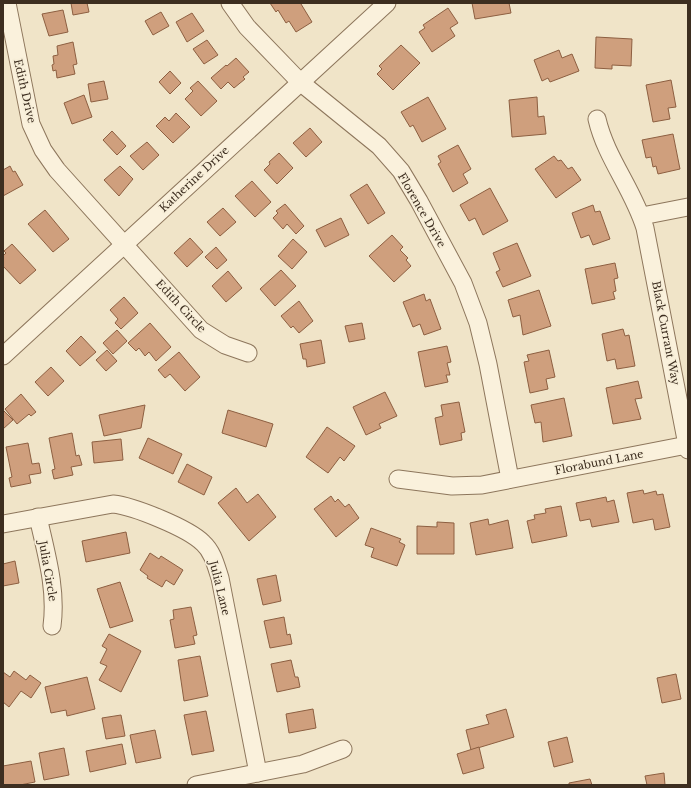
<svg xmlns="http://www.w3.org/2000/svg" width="691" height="788" font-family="'Libre Baskerville',serif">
	<rect width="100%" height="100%" fill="#f0e4c8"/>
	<g fill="#cf9f7d" stroke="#8d5f41">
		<polygon points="71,3 87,3 89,12 73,15"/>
		<polygon points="270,3 302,3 301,4 312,22 296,32 289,21 286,23 278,10 276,12"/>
		<polygon points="472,3 509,3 511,13 475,19"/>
		<polygon points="448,8 458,23 450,28 455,36 432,52 419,32 425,28 423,25"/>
		<polygon points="63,10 68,32 49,36 42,14"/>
		<polygon points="161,12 169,26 153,35 145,21"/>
		<polygon points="192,13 204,31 187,42 176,22"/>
		<polygon points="596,37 632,39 631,66 612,65 612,69 595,68"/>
		<polygon points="207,40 218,55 204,64 193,49"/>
		<polygon points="73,42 77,64 73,65 75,74 57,78 56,70 53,71 52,65 54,64 53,56 58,55 57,46"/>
		<polygon points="401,45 420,63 393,90 377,74 382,69 379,66"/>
		<polygon points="559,50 562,58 572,54 579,71 550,82 548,78 542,81 534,60"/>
		<polygon points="236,58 249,72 243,77 245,79 234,88 228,82 221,89 211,78 226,65 227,66"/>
		<polygon points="170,71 181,83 170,94 159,82"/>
		<polygon points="671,80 676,107 668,108 670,119 653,122 646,85"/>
		<polygon points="104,81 108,99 91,102 88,84"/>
		<polygon points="198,81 217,101 201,116 185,99 193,91 190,88"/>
		<polygon points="84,95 92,117 72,124 64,103"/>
		<polygon points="428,97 446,129 422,142 413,125 410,127 401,112"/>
		<polygon points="537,97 538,117 544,116 546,134 512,137 509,100"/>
		<polygon points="176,113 190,127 173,143 156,126 165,117 169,121"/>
		<polygon points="310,128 322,142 306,157 293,143"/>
		<polygon points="112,131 126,146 117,155 103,140"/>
		<polygon points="673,134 680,169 658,174 656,166 653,167 651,157 646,158 642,140"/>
		<polygon points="147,142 159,155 143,170 130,156"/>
		<polygon points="458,145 471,169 463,174 468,183 453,192 438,164 441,162 438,156"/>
		<polygon points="279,153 293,168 277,184 264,170 270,164 269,162"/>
		<polygon points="554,156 558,161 561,160 568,169 572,167 581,180 556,198 535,169"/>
		<polygon points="10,166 13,172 15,171 23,185 3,196 3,170"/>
		<polygon points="120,166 133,179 119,196 104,180"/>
		<polygon points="252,181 271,202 255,217 235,196"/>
		<polygon points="367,184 385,213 368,224 350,195"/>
		<polygon points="490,188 508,221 483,235 475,218 469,221 460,205"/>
		<polygon points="285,204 304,226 296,234 287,224 283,229 273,218 278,213 276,211"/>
		<polygon points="593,205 595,212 600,211 610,239 593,245 589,235 581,238 572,213"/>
		<polygon points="223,208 236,222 220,236 207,222"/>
		<polygon points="45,210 69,239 53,252 28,224"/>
		<polygon points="341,218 349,235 325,247 316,230"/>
		<polygon points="392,235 403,247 400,250 408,258 406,260 411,266 394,282 369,256"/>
		<polygon points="190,238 203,252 187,267 174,253"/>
		<polygon points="293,239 307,252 292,269 278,256"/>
		<polygon points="517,243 531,276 503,287 496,272 500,270 493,253"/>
		<polygon points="12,244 36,270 20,284 3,266 3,256 6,253 4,251"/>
		<polygon points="216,247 227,260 217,269 205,257"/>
		<polygon points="615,263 618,278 614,279 616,291 613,292 615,299 592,304 585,269"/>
		<polygon points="281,270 296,286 275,306 260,289"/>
		<polygon points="228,271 242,288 226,302 212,286"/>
		<polygon points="539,290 551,326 523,335 520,315 513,317 508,300"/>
		<polygon points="424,294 426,301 430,299 441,329 424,335 420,324 413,327 403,302"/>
		<polygon points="124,297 138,313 121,329 115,323 118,319 110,310"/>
		<polygon points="299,301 313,321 299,333 293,326 291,328 281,316"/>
		<polygon points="150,323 171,347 156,361 149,352 145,356 139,348 136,351 128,343"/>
		<polygon points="362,323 365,339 349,342 345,326"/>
		<polygon points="623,329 625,336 629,335 635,366 617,369 615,359 607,361 602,334"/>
		<polygon points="117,330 127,341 113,354 103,343"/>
		<polygon points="81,336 96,352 80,366 66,351"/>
		<polygon points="321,340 325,363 307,367 306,359 303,359 300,344"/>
		<polygon points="447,346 451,362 447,363 450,375 446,375 448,382 425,387 418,352"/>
		<polygon points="107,350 117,361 106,371 96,360"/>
		<polygon points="549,350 555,377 546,379 548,389 530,393 524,362 529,361 527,355"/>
		<polygon points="179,352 200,377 185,391 170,374 165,378 158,370"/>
		<polygon points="51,367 64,381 48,396 35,382"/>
		<polygon points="638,381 642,398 635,399 641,419 613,424 606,388"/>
		<polygon points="385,392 397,416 379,424 381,428 366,435 353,407"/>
		<polygon points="21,394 36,412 31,416 29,414 17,424 5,409"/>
		<polygon points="564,398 572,436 543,442 541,422 535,423 531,405"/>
		<polygon points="459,402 465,432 461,433 462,440 440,445 435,418 443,416 441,405"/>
		<polygon points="145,405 141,428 104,436 99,415"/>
		<polygon points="3,410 13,420 3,429"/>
		<polygon points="228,410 273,424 266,447 222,433"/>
		<polygon points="327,427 355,446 344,461 340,457 328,473 306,457"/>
		<polygon points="72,433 76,456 79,455 82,465 71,467 73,475 54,479 52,470 55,469 49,438"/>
		<polygon points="148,438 182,454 173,474 139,458"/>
		<polygon points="121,439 123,460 94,463 92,442"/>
		<polygon points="28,443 32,464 39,463 41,473 29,475 31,483 11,487 9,478 12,477 6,447"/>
		<polygon points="187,464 212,477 204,495 178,482"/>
		<polygon points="236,488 247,503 258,494 276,517 249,541 218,503"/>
		<polygon points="643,490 644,494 656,491 657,495 663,494 670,527 655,530 653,519 633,523 627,493"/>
		<polygon points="331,496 335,502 338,499 345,507 349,504 359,518 336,537 314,509"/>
		<polygon points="606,497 607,502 614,500 619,522 592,527 590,519 580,521 576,503"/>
		<polygon points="561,506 567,536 532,543 527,521 535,519 534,515 546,513 545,509"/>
		<polygon points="488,519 489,525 508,520 513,548 476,555 470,523"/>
		<polygon points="437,522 454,523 454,554 417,554 417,526 437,527"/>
		<polygon points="371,528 401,539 399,542 405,545 397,566 371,557 374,548 365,545"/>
		<polygon points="126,532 130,553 86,562 82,541"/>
		<polygon points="150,553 159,559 161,556 183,570 174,585 166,580 162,587 147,578 148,576 140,570"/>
		<polygon points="15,561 19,583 3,586 3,564"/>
		<polygon points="276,575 281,601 263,605 257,579"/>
		<polygon points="120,582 133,621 110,628 97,589"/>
		<polygon points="191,607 197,635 193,636 195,644 175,648 170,620 174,619 173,610"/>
		<polygon points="284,617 287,635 290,634 292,644 270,648 264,621"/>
		<polygon points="109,634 141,651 121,692 99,680 107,666 100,663 107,649 102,646"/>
		<polygon points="200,656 208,696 184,701 178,660"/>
		<polygon points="291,660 295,677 298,677 300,687 277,692 271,664"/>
		<polygon points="14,671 26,680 30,675 41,683 31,698 21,691 9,707 3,702 3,672 10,677"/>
		<polygon points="676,674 681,699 662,703 657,678"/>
		<polygon points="87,677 95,709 67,716 66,710 51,713 45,687"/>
		<polygon points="313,709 316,728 289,733 286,714"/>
		<polygon points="506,709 514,737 471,750 466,730 489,724 486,715"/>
		<polygon points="206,711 214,751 192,755 184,715"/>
		<polygon points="121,715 125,736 106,739 102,718"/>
		<polygon points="155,730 161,758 136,763 130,735"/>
		<polygon points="567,737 573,762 554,767 548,742"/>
		<polygon points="122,744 126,764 90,772 86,751"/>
		<polygon points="479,747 484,768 463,774 457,754"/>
		<polygon points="64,748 69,775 44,780 39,753"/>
		<polygon points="31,761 35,782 20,785 3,785 3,766"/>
		<polygon points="664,773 665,785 647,785 645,776"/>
		<polygon points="590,779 592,785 569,785 569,783"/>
	</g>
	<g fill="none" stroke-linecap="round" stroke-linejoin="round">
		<g stroke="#8d765c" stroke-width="19">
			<g id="street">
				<polyline points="7,3 31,124 43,150 57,170 201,330 225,345 248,353"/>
				<polyline points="230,3 247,27 300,82 379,146 401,171 419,201 463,283 478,323 488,364 510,479"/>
				<path d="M597,119c9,39 36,70 48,109l43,222"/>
				<polyline points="642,216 688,207"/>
				<polyline points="3,356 387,3"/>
				<polyline points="398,479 452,486 482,485 687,445"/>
				<path d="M38,517c8,36 19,72 14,109"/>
				<path d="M3,524l110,-20c20,2 75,24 90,39 10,9 13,23 17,35l38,195"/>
				<polyline points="196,785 303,764 343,749"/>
			</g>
		</g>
		<use href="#street" stroke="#faf1dc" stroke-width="17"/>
	</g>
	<g text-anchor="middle" stroke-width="3.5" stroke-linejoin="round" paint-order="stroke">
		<g font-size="11" fill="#3d2e20" stroke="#f7eed8">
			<text transform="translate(25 91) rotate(77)" y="4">Edith Drive</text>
			<text transform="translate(194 179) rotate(-43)" y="4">Katherine Drive</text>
			<text transform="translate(422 210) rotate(60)" y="4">Florence Drive</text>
			<text transform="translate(181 306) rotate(47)" y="4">Edith Circle</text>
			<text transform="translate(666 333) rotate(79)" y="4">Black Currant Way</text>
			<text transform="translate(599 462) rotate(-11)" y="4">Florabund Lane</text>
			<text transform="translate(48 571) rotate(80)" y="4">Julia Circle</text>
			<text transform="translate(220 588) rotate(76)" y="4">Julia Lane</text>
		</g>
	</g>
	<rect width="691" height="788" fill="none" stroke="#3d2e20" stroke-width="8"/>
</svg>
